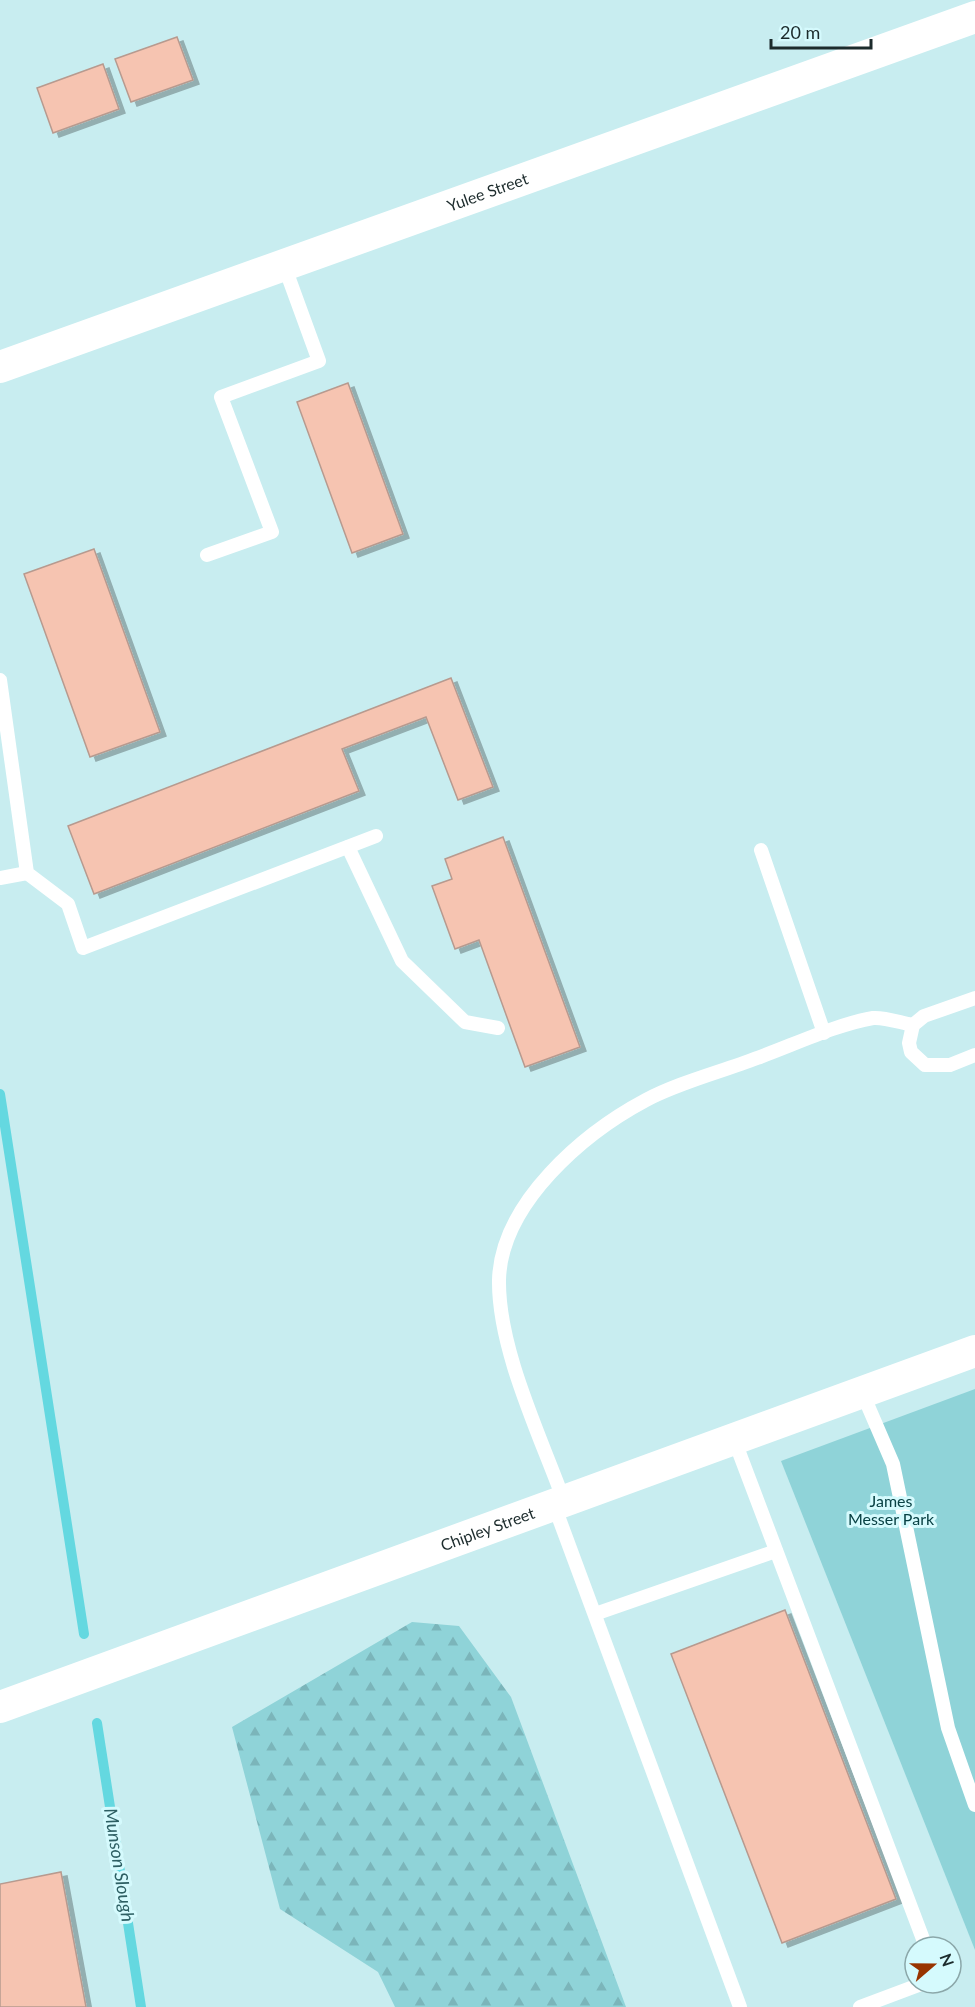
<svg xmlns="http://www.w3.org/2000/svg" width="975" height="2007" font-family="Lato,sans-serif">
	<defs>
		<pattern id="forest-firs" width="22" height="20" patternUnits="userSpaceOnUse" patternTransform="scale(1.5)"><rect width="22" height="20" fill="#8fd3d8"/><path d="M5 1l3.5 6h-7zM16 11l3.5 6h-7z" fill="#7bb5ba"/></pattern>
		<filter id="shadow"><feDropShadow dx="6" dy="4" stdDeviation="0" flood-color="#0004"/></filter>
	</defs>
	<rect width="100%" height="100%" fill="#c8edf0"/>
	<polygon fill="url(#forest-firs)" points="412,1622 459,1626 511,1697 626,2007 395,2007 378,1972 280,1909 232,1727"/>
	<polygon fill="#8fd3d8" points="975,1389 975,1950 781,1461"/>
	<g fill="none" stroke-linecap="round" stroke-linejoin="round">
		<g stroke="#64d8e0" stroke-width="10">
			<polyline points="0,1094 84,1634"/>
			<polyline points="97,1723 141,2007"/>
		</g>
	</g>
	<g fill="#f6c4b1" stroke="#b79a8f" stroke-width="1.5" filter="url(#shadow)">
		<polygon points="177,37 193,80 131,102 115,59"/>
		<polygon points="103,64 119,109 53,133 37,88"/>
		<polygon points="348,383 403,534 352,553 297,402"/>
		<polygon points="94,549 160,732 90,757 24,574"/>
		<polygon points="451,678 493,787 458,800 426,717 342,749 359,791 94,894 68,826"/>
		<polygon points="503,837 580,1047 525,1067 479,940 455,949 432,886 452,879 445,859"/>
		<polygon points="785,1610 896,1899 782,1943 671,1654"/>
		<polygon points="61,1872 86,2007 0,2007 0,1884"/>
	</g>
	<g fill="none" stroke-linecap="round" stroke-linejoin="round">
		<g stroke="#fff" stroke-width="14">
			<polyline points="207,555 272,532 221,397 319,361 284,265"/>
			<polyline points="0,680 27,873 68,904 83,948 376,836"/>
			<polyline points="348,847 402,961 465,1022 498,1028"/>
			<polyline points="761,850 824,1033"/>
			<polyline points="0,878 27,873"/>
			<polyline points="975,998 924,1016 913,1025 909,1043 911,1052 925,1065 950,1065 975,1055"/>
			<polyline points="862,1392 893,1464 948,1728 975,1805"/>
			<polyline points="734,1439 926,1947"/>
			<path d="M564,1501c-24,-66 -66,-152 -65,-221 2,-77 85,-147 147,-180 34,-18 75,-28 111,-42 34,-12 80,-34 116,-40 12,-1 28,5 40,7"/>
			<polyline points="554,1505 740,2007"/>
			<polyline points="595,1614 776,1551"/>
			<polyline points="860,2007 924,1983"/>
		</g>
		<g stroke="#fff" stroke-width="32">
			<path id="s1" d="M0,367l975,-350"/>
			<path id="s2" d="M0,1707l975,-356"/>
		</g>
	</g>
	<g text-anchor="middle" stroke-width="6" stroke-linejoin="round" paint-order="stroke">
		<g font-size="16" fill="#1c2b2c" stroke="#d5fafd">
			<text dy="6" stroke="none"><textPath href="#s1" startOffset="518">Yulee Street</textPath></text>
			<text dy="6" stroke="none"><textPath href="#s2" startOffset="519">Chipley Street</textPath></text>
		</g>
		<g font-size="16" fill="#094144" stroke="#d5fafd">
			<text x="891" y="1507">James<tspan x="891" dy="18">Messer Park</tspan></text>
		</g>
		<g font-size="18" font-style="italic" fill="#2d5f63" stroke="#d5fafd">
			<text transform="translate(119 1865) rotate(81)" y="6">Munson Slough</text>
		</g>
	</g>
	<g transform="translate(933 1965) rotate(70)"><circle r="28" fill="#d5fafd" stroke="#8ba7a9" stroke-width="1.5"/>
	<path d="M0-4.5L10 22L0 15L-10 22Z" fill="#983400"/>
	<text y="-9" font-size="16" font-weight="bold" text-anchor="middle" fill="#1c2b2c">N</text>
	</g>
	<path d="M771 39v9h100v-9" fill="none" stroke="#1c2b2c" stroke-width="3"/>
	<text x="780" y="39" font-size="18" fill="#1c2b2c" stroke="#d5fafd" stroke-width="4.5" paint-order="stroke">20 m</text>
</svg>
